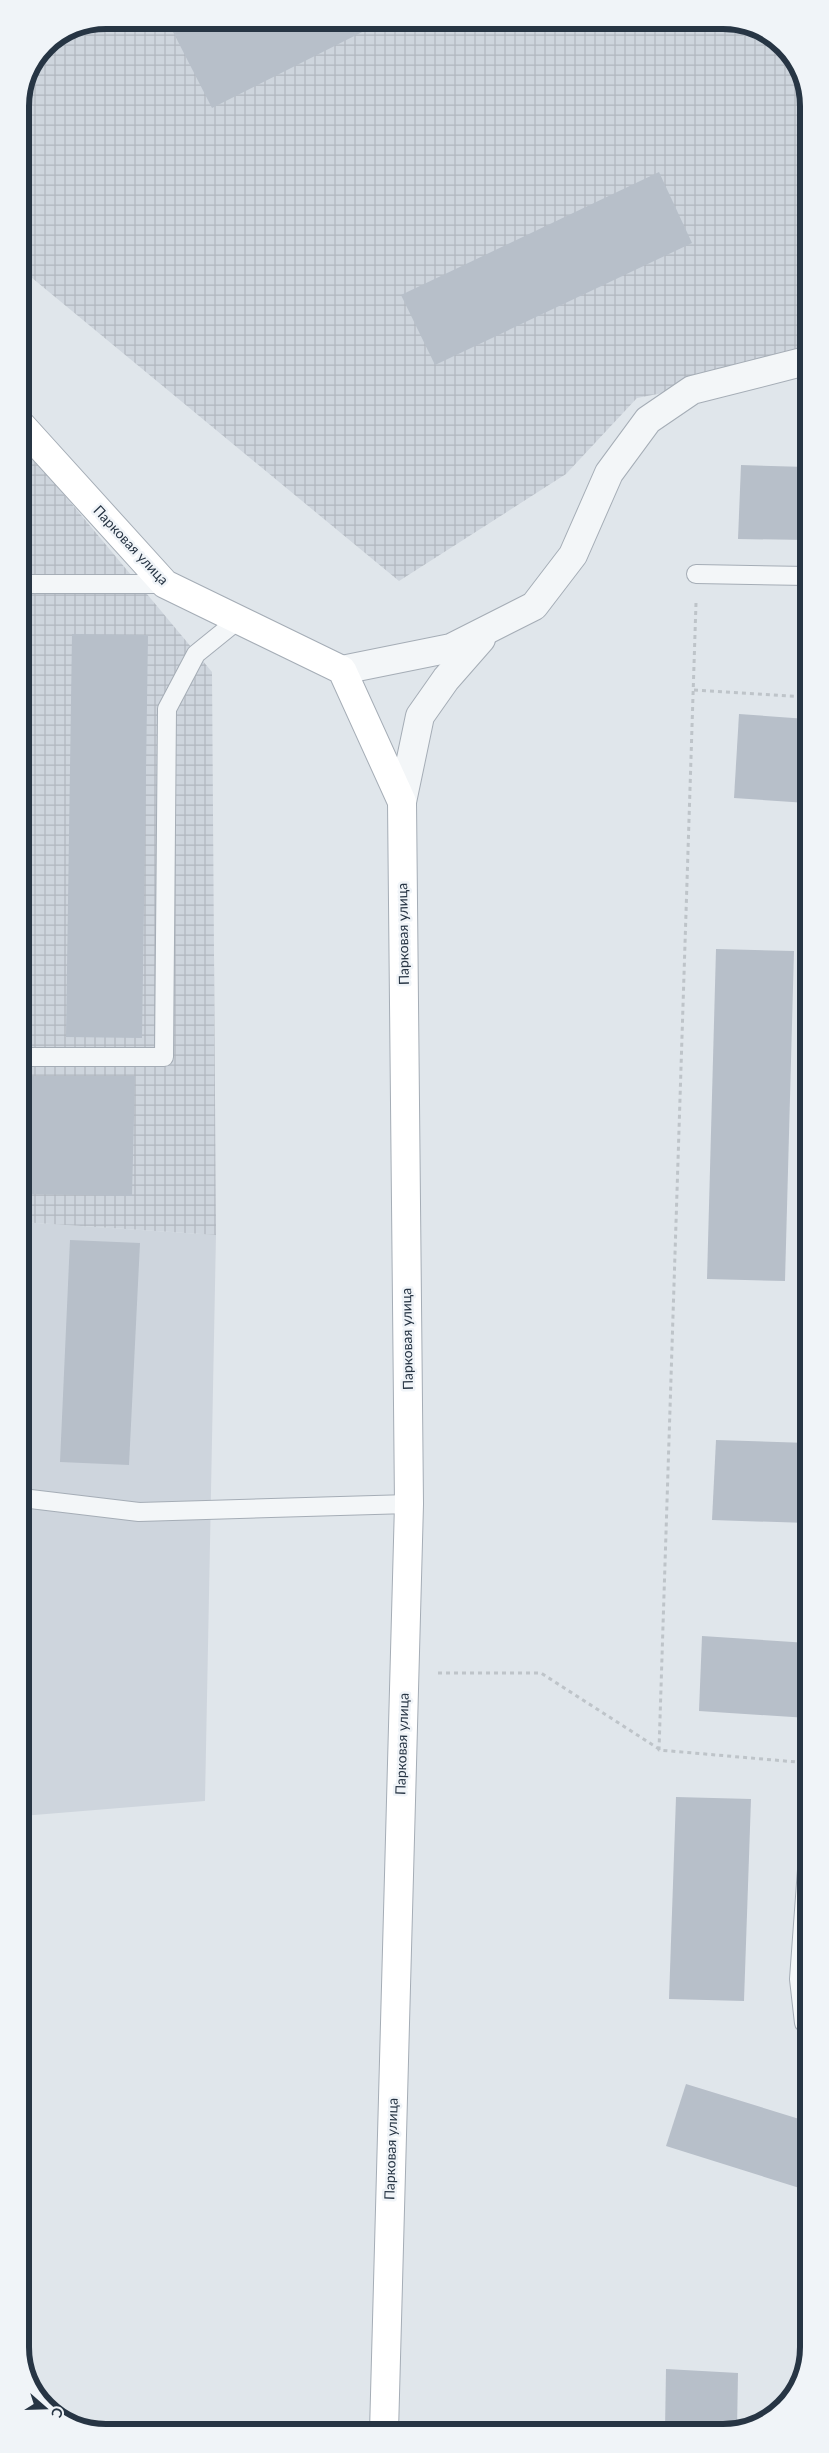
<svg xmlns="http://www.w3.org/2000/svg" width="829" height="2453" font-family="Lato,sans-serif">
	<defs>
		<pattern id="industrial-grid" width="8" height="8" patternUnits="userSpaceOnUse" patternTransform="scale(1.25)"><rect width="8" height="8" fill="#ced5dd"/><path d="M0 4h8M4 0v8" fill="none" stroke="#b1b7bf"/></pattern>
	</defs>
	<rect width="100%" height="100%" fill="#e0e6eb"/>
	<polygon fill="#ced5dd" points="21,1222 216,1235 205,1801 22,1816"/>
	<g fill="url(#industrial-grid)">
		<polygon points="729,20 780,41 806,84 806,365 637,398 566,474 399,581 20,268 20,101 45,45 73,26"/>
		<polygon points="21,443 212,672 216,1235 21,1222"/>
	</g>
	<g fill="#b7bfc9">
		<polygon points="378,24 212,108 170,26 214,25"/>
		<polygon points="659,172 692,243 435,365 401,295"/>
		<polygon points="741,465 807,467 807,540 738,539"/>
		<polygon points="72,634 148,635 142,1038 66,1037"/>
		<polygon points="739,714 807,719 807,803 734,798"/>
		<polygon points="716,949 794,951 785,1281 707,1279"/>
		<polygon points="21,1076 135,1076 132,1196 21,1194"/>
		<polygon points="70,1240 140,1243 129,1465 60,1462"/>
		<polygon points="716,1440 808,1443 808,1523 712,1520"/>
		<polygon points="702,1636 808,1643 808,1718 699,1711"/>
		<polygon points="676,1797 751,1799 744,2001 669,1999"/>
		<polygon points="686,2084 809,2122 809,2191 666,2146"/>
		<polygon points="666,2369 738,2373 737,2430 665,2430"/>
	</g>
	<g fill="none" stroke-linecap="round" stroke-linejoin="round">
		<g stroke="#a5adb6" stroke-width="20">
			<g id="lane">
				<polyline points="696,574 807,576"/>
				<polyline points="21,584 165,584"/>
				<polyline points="21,1057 164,1057 167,709 196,654 238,620"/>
				<polyline points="22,1498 139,1512 409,1504"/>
				<polyline points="808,1856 799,1979 804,2023 809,2027"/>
			</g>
		</g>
		<g stroke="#a5adb6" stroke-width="30">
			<g id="street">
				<polyline points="342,670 451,648 534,606 573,555 609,473 648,420 692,390 806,361"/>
				<polyline points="402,802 420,716 446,679 481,639"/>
			</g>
		</g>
		<g stroke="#a5adb6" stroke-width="30">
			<polyline id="secondary" points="21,425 165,584 342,670 402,802 409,1504 384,2432"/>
		</g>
		<g stroke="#bec4c9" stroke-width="3" stroke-dasharray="4 4" stroke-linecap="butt">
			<polyline points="696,603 659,1750 808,1763"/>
			<polyline points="694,690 807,697"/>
			<polyline points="438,1673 541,1673 659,1749"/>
		</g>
		<use href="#lane" stroke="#f3f6f8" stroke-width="18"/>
		<use href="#street" stroke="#f3f6f8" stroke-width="28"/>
		<use href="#secondary" stroke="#fff" stroke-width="28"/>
	</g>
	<g text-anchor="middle" stroke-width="5" stroke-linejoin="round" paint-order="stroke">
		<g font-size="14" fill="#273544" stroke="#f0f4f8">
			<text transform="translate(131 545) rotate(47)" y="5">Парковая улица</text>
			<text transform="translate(403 934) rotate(-91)" y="5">Парковая улица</text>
			<text transform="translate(407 1339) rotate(-91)" y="5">Парковая улица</text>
			<text transform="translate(402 1744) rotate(-88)" y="5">Парковая улица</text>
			<text transform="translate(391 2149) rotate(-88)" y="5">Парковая улица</text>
		</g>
	</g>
	<path d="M0 0H829V2453H0ZM106 29H723A77 77 0 0 1 800 106V2347A77 77 0 0 1 723 2424H106A77 77 0 0 1 29 2347V106A77 77 0 0 1 106 29Z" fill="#f0f4f8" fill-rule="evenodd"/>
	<path fill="none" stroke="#273544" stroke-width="6" d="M106 29H723A77 77 0 0 1 800 106V2347A77 77 0 0 1 723 2424H106A77 77 0 0 1 29 2347V106A77 77 0 0 1 106 29Z"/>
	<g transform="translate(45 2408) rotate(110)" stroke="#f0f4f8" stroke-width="4" paint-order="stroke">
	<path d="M0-4L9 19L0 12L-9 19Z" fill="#273544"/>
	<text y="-8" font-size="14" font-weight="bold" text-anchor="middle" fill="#273544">С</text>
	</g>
</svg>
